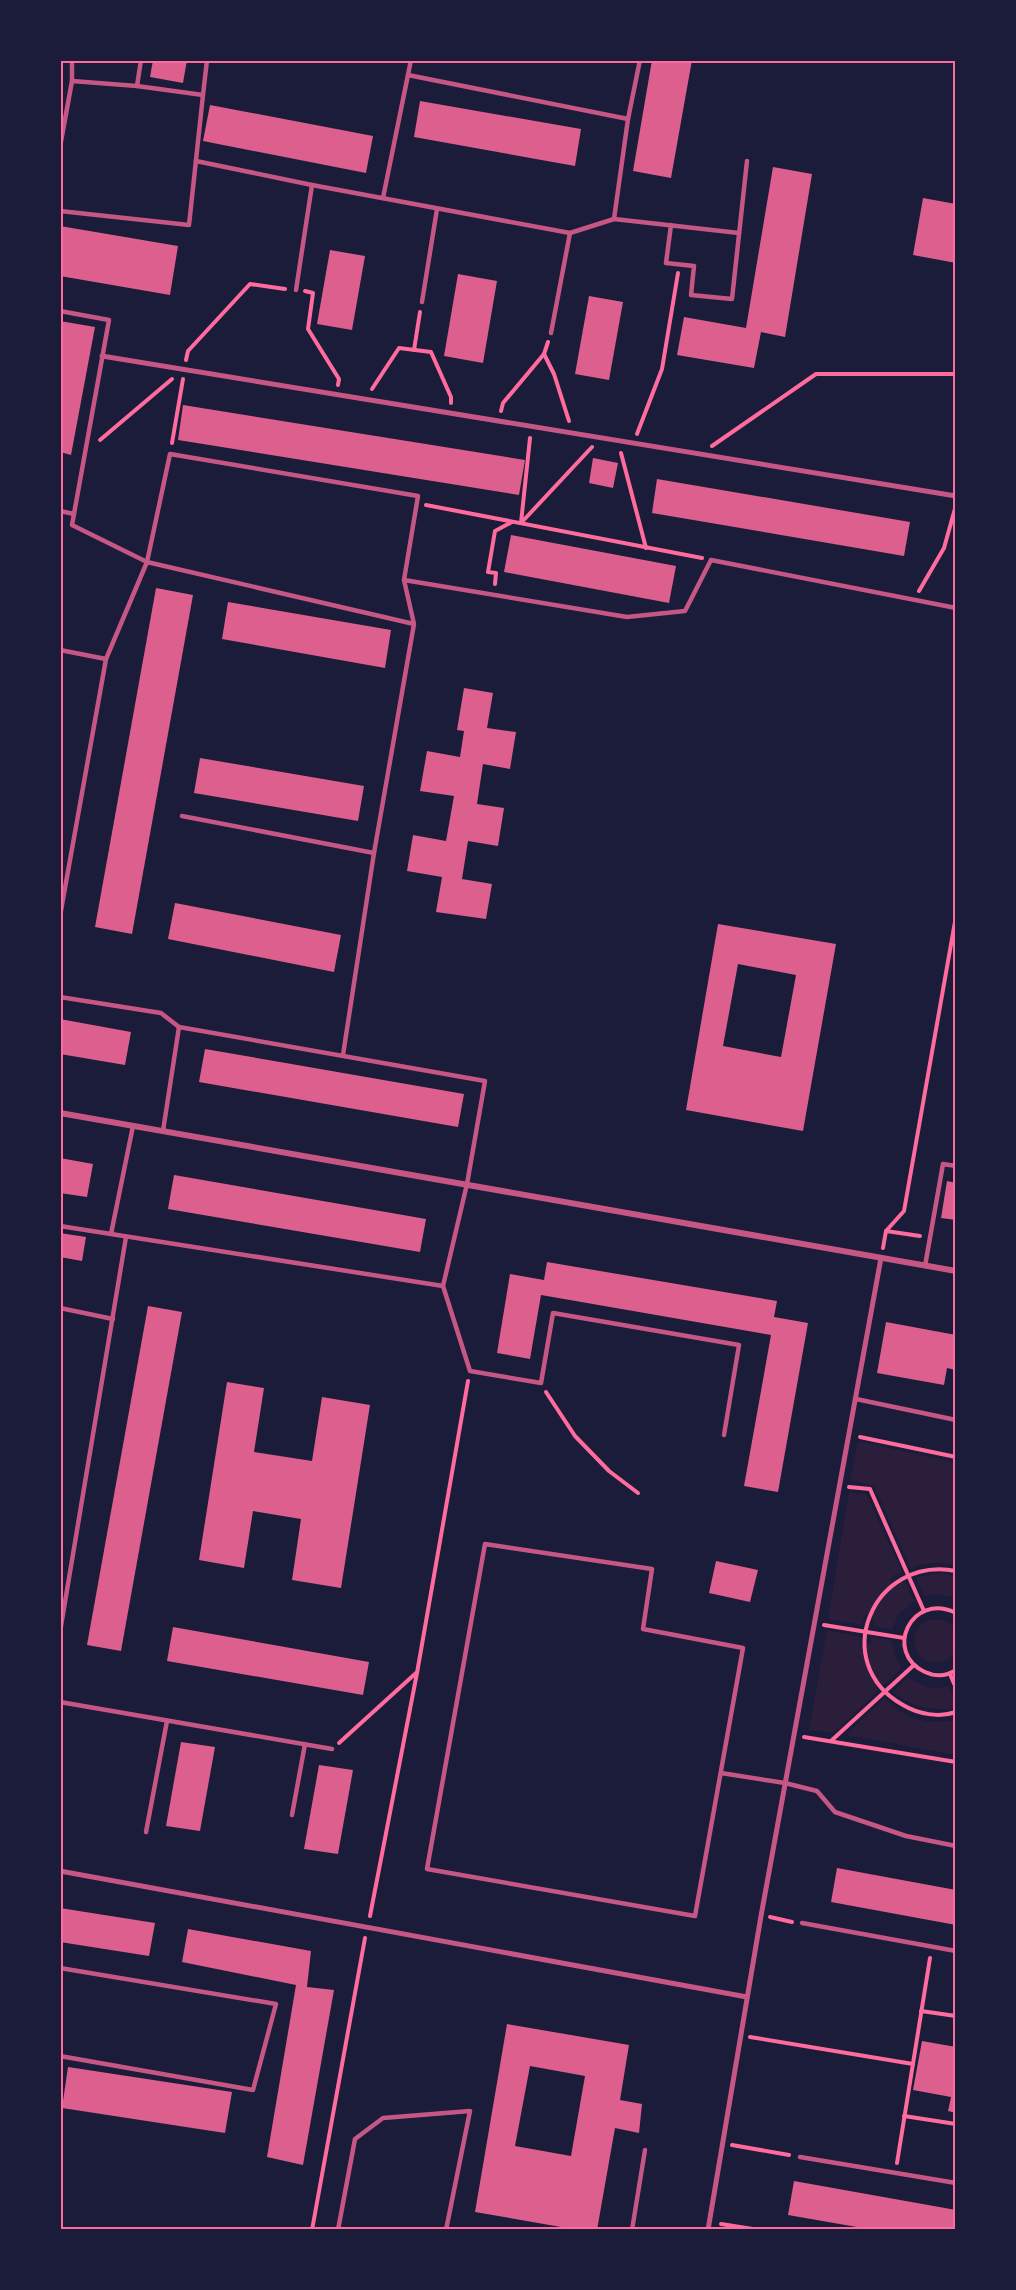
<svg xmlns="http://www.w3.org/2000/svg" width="1016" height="2290" font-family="Montserrat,sans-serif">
	<rect width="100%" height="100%" fill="#1b1b3a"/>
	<g fill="#2a1e3b">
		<path d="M858,1441l98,22v102c-16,-3 -30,-3 -45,3l-37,-82 -24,-6z"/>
		<polygon points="849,1492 866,1494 902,1572 894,1575 890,1580 896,1585 905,1581 914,1601 898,1615 892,1630 873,1626 874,1620 865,1614 862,1625 828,1619"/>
		<polygon points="940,1573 956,1576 956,1598 937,1594 925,1597 916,1577"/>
		<circle cx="936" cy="1641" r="22"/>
		<polygon points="827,1630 860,1637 860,1646 873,1643 870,1636 892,1641 895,1657 901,1668 886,1683 876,1688 878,1691 833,1733 809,1730"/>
		<path d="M908,1677c14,10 25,13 41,9l7,15v7c-24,4 -44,-1 -63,-16z"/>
		<path d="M885,1698c16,20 46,29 71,21v36l-110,-20z"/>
	</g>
	<g fill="#dd5f8e" fill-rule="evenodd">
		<polygon points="153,60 187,60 183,83 150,77"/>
		<polygon points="652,60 692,60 671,178 633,171"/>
		<polygon points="420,101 581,129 575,166 414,137"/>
		<polygon points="210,105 373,136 366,173 203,141"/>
		<polygon points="773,167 812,174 785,337 761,332 754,368 677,355 684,317 746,328"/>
		<polygon points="923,198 956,204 956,263 913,255"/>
		<polygon points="60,226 178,246 170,295 60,276"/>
		<polygon points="330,250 365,256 352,330 317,324"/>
		<polygon points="458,274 497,281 483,363 444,356"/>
		<polygon points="589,296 623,302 609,380 575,374"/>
		<polygon points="60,321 95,327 71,455 60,452"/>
		<polygon points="183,405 525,460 519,495 178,440"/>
		<polygon points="593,458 618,463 613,488 589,483"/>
		<polygon points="657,479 910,522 904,556 652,513"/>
		<polygon points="511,535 676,566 669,603 504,572"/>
		<polygon points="156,588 193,595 132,934 95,927"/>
		<polygon points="228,602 391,630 385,668 222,639"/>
		<polygon points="464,688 493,693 487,728 516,732 510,769 483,764 477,804 504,808 498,846 468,841 462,879 492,884 486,919 436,912 442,877 407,871 413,835 446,841 454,796 420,791 427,751 460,757 464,731 457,730"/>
		<polygon points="200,758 364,786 358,821 194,793"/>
		<polygon points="175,903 341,935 334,972 168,939"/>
		<path d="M718,924l118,20 -33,187 -117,-21zM738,964l58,11 -15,82 -58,-11z"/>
		<polygon points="60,1019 131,1032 125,1065 60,1054"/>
		<polygon points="205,1049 464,1094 458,1127 199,1082"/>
		<polygon points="60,1158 93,1164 87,1197 60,1193"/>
		<polygon points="174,1175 426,1219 420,1252 168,1209"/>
		<polygon points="947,1181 956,1183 956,1220 941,1218"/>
		<polygon points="60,1233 86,1237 82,1261 60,1257"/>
		<polygon points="547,1262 777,1301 774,1317 808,1323 778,1492 744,1486 771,1335 541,1295 530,1359 497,1353 510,1274 544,1280"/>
		<polygon points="148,1306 182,1312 121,1651 87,1645"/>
		<polygon points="886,1322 956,1335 956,1370 947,1368 944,1385 877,1373"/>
		<polygon points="227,1382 264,1388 254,1452 312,1461 322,1397 370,1405 341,1588 292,1580 301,1519 253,1511 244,1568 199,1560"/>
		<polygon points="716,1561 758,1570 750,1602 709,1593"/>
		<polygon points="173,1627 369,1662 363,1695 167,1661"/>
		<polygon points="181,1742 215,1747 200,1831 166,1826"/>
		<polygon points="319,1765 353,1770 338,1854 304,1849"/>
		<polygon points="837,1868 956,1890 956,1925 831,1902"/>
		<polygon points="60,1908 155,1923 149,1956 60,1942"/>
		<polygon points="188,1929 311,1951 307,1987 334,1990 303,2165 267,2157 296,1985 182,1962"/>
		<path d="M507,2024l122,21 -9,55 22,4 -3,29 -24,-5 -18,102h-19l-103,-18zM530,2066l55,10 -14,80 -56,-10z"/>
		<polygon points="922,2041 956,2047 956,2113 948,2111 951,2097 913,2090"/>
		<polygon points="68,2067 232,2092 225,2133 62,2108"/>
		<polygon points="794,2181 956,2210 956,2230 874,2230 788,2215"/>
	</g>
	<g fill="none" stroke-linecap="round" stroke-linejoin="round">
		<g stroke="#ff6b9d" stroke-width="4">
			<polyline points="305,291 313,293 308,329 339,379 338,385"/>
			<polyline points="414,350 420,312"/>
			<polyline points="544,354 554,374 569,421"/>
			<polyline points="186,360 188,351 250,284 285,289"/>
			<polyline points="372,389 399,348 431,352 451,397 451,403"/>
			<polyline points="501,411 503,403 544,354 548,342"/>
			<polyline points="637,434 662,369 678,273"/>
			<polyline points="530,438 521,523 592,447"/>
			<polyline points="100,440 172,379"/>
			<polyline points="172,443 183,379"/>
			<polyline points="712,446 816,374 956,374"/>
			<polyline points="621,453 646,548"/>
			<polyline points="426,505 702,558"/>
			<polyline points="495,584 496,573 488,572 495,531 512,522"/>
			<polyline points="919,591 944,548 956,505"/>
			<polyline points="886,1231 920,1236"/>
			<polyline points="883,1248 886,1231 904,1211 956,916"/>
			<polyline points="546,1392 575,1436 609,1471 638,1493"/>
			<polyline points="860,1437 956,1457"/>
			<polyline points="849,1487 870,1489 924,1611"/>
			<path d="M956,1571c-84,-16 -128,92 -53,134 15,9 36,13 53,7"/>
			<path d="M956,1613c-45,-22 -73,40 -31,59 11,5 22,4 31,-2"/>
			<polyline points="824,1625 904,1638"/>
			<polyline points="950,1674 956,1688"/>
			<polyline points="804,1737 956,1762"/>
			<polyline points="831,1741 914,1665"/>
			<polyline points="339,1743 416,1673"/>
			<polyline points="370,1916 417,1673 468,1381"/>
			<polyline points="770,1917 792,1922"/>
			<polyline points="921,2011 956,2016"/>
			<polyline points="750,2037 913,2064"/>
			<polyline points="904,2116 956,2124"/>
			<polyline points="732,2145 789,2155"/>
			<polyline points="897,2163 930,1958"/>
			<polyline points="721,2224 759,2230"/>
			<polyline points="312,2230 365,1938"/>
		</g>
		<g stroke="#c65784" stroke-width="4.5">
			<polyline points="408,75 628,119"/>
			<polyline points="137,86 141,60"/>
			<polyline points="203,95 207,60"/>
			<polyline points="60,147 72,81 72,60"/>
			<polyline points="196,161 312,185 570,233 614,219 739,233"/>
			<polyline points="383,198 411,60"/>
			<polyline points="60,211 189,225 203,95 137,86 72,81"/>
			<polyline points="614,219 628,119 640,60"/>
			<polyline points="671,225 666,263 694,266 691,295 732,299 747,161"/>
			<polyline points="296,290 312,185"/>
			<polyline points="422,302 437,209"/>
			<polyline points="60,311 109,320 72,525 147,562 106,659 60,916"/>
			<polyline points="551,333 570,233"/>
			<polyline points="60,511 74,514"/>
			<polyline points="404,580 627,617 685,611 711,560 956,608"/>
			<polyline points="60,650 106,659"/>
			<polyline points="182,816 374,853"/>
			<polyline points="60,997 161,1013 179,1027"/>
			<polyline points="343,1055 374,853 414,624 404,580 418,496 170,454 147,562 414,624"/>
			<polyline points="133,1126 111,1234 443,1286"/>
			<polyline points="163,1131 179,1027 485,1081 467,1184 443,1286 470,1371 541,1383 553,1313 739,1345 724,1435"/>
			<polyline points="60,1226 111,1234"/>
			<polyline points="925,1266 943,1164 956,1166"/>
			<polyline points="60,1308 113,1319"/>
			<polyline points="856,1399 956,1420"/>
			<polygon points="485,1544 652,1569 643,1629 743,1648 695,1916 427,1869"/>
			<polyline points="60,1632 126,1237"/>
			<polyline points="60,1702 332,1749"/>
			<polyline points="721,1773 785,1783 817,1791 835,1812 906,1836 956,1846"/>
			<polyline points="292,1815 305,1744"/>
			<polyline points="146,1832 167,1721"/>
			<polyline points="802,1923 956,1951"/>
			<polyline points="60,1968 276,2004 253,2090 60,2056"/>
			<polyline points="800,2157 956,2183"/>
			<polyline points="338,2230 355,2139 383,2118 470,2111 446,2230"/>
			<polyline points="632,2230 645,2150"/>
		</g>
		<g stroke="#c65784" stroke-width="5">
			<polyline points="102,356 956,496"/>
			<polyline points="60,1871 747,1997"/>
			<polyline points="708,2230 761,1916 881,1258"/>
		</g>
		<polyline stroke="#c65784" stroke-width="6" points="60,1113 956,1271"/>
	</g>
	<rect width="1016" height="2290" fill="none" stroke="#1b1b3a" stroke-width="123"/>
	<rect x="62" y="62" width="892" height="2166" fill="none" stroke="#ff6b9d" stroke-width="2"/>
</svg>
